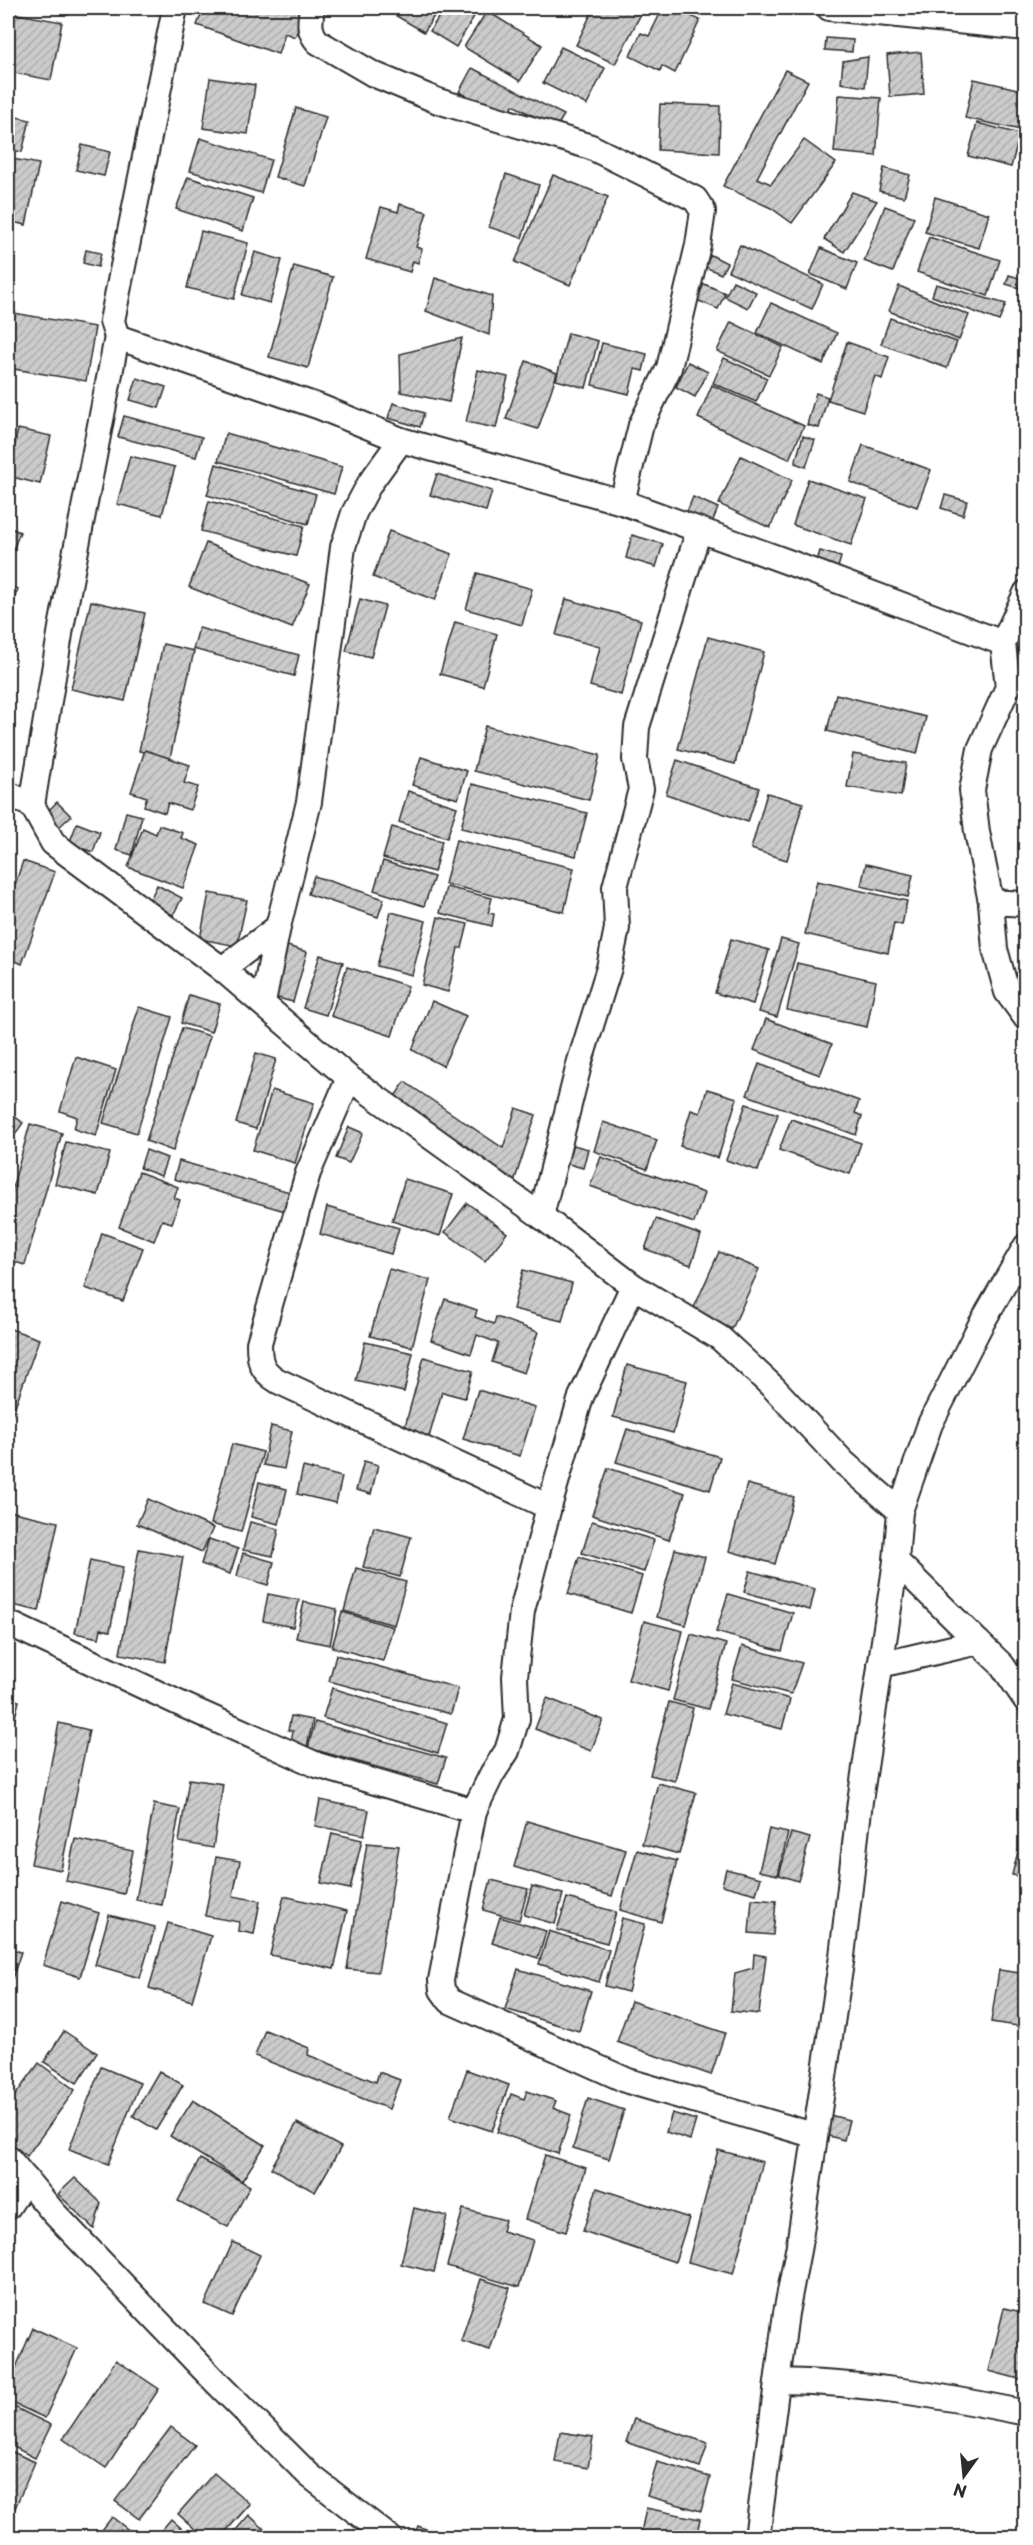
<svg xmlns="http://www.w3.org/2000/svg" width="1033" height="2545" font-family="'Playpen Sans',sans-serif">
	<defs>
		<pattern id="building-hatch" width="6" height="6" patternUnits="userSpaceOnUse" patternTransform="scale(1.5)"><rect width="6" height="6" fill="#cbcbcb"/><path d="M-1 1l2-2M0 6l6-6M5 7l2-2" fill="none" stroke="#aeaeae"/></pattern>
	</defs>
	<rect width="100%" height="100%" fill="#fff"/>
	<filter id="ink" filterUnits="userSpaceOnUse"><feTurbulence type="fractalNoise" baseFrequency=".0167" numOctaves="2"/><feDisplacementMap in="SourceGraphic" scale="12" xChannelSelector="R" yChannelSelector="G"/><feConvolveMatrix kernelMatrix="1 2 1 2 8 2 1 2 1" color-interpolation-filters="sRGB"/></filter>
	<g filter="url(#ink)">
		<g fill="url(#building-hatch)" stroke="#2b2b2b" stroke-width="1.5">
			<polygon points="32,8 69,8 68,15"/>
			<polygon points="204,8 306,8 295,37 285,33 278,54 197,25"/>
			<polygon points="397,8 439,8 424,32 393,14"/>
			<polygon points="444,8 479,8 456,47 430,31"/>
			<polygon points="594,8 644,8 615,64 576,45"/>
			<polygon points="663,8 674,8 700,20 675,73 662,66 660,71 630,56 641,33 649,36"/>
			<polygon points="487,11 542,45 520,81 464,47"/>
			<polygon points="12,13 62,22 51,80 8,72 8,35"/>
			<polygon points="826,38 853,40 852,52 825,50"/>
			<polygon points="561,47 605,68 587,105 543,83"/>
			<polygon points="921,52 924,94 890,97 887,55"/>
			<polygon points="868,57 865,87 841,83 843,61"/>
			<polygon points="472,68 564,115 556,128 513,105 507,117 459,92"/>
			<polygon points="785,70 808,81 757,178 771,184 804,140 836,163 792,223 771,208 723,186"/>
			<polygon points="210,78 255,85 248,134 203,128"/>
			<polygon points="974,79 1026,91 1026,112 1021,130 965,118"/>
			<polygon points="839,95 881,98 876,156 834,152"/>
			<polygon points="660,104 720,106 719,153 658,150"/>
			<polygon points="296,108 326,117 305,186 275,177"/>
			<polygon points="8,115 30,120 22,152 8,149"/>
			<polygon points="977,123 1020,134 1011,167 968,156"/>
			<polygon points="200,138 271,160 261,193 190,171"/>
			<polygon points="82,145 110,152 104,176 76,170"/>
			<polygon points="8,158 39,164 26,225 8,221"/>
			<polygon points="884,168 910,175 904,197 879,191"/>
			<polygon points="506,174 539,185 522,238 489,227"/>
			<polygon points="553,175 608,197 570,285 515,262"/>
			<polygon points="188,177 253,198 243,231 176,209"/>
			<polygon points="852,192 877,201 844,252 824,239"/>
			<polygon points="935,197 989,214 979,248 925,232"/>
			<polygon points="400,204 427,212 416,247 422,249 418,263 413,261 410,272 366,259 381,207 398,212"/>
			<polygon points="885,206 914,217 893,272 864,261"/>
			<polygon points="8,230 15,232 8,267"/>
			<polygon points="201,231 248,243 234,299 187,288"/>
			<polygon points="929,237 1000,260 988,296 917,272"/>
			<polygon points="740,245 823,284 812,309 728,271"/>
			<polygon points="821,248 857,263 847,289 810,274"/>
			<polygon points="86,250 101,253 98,267 83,263"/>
			<polygon points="255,252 282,260 270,303 242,295"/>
			<polygon points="711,255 727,263 721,274 705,267"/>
			<polygon points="294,266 333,277 308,368 269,357"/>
			<polygon points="1009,275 1026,280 1026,290 1006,284"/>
			<polygon points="435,278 492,296 489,335 426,311"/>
			<polygon points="733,281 756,292 748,308 725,297"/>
			<polygon points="704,284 725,293 718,309 697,300"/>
			<polygon points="936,284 1006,304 999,321 932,296"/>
			<polygon points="899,286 969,315 959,340 889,311"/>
			<polygon points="771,303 837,333 823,364 757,333"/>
			<polygon points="8,312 95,327 86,381 8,368"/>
			<polygon points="890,318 957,342 947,368 881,344"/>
			<polygon points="731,322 783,347 769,375 717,351"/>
			<polygon points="568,333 598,341 586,388 556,380"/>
			<polygon points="462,338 449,402 401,392 400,354"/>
			<polygon points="847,342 889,357 882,379 875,376 863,411 828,400"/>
			<polygon points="602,343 647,354 643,371 635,369 629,394 592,385"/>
			<polygon points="724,358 767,378 756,402 713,383"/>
			<polygon points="526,361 557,373 538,429 506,419"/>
			<polygon points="688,362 708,372 695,397 676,387"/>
			<polygon points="478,370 508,377 496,428 466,422"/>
			<polygon points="137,378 166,387 159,408 130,400"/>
			<polygon points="712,385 804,426 789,459 698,418"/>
			<polygon points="816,393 828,397 819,428 807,425"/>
			<polygon points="393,403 424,413 420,427 388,418"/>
			<polygon points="124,416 202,437 196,457 118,437"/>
			<polygon points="18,429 51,436 40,484 8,476"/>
			<polygon points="226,433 342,467 334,494 218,461"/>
			<polygon points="803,436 815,440 806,467 795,463"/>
			<polygon points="863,445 931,470 917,507 850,482"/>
			<polygon points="130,456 175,467 162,515 117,504"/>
			<polygon points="741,456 792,480 770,528 719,504"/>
			<polygon points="216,464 316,494 308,524 207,495"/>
			<polygon points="437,474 492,491 486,511 430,495"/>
			<polygon points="808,479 867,499 851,545 793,525"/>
			<polygon points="945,495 967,501 963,515 941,508"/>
			<polygon points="693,497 718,508 711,525 686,514"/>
			<polygon points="209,501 304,526 296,556 201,531"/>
			<polygon points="8,527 20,532 8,563"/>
			<polygon points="389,531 452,554 435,600 373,577"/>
			<polygon points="632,535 663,544 656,567 626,558"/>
			<polygon points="206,543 310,584 292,628 189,587"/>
			<polygon points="820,551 841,557 837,571 816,564"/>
			<polygon points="477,573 532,589 522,625 466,609"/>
			<polygon points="8,585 18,589 9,611 8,610"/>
			<polygon points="360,599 385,606 371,657 346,651"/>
			<polygon points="566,599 641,620 621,695 590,686 600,647 556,635"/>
			<polygon points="91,601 145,613 125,701 71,689"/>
			<polygon points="455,622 497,634 483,686 440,674"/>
			<polygon points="199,628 299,655 294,676 193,649"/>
			<polygon points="708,637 764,652 735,764 678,749"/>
			<polygon points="163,644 194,651 170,758 139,751"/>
			<polygon points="836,694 926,717 917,754 827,731"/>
			<polygon points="485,726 600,755 589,800 474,771"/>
			<polygon points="145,750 190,765 184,783 198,787 190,810 168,803 165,813 144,806 147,797 131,792"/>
			<polygon points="853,754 906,763 901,796 847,787"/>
			<polygon points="421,757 467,771 458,799 412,785"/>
			<polygon points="677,760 759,788 748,822 666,794"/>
			<polygon points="472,784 587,813 576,856 461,828"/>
			<polygon points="408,791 457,807 447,838 399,822"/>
			<polygon points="767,793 803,803 787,860 751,849"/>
			<polygon points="57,802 71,816 59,827 46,813"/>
			<polygon points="126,812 142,816 132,855 116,850"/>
			<polygon points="77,823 100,832 93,852 69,844"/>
			<polygon points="159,825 183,833 181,838 199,845 183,888 128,867 143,828 156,834"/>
			<polygon points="392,827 442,841 434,872 383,858"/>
			<polygon points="456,840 574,868 564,912 445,884"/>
			<polygon points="23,861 55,872 22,964 8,958 8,905"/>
			<polygon points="383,861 434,877 424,906 374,890"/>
			<polygon points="866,864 913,875 908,897 861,886"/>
			<polygon points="314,876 384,899 378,917 308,894"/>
			<polygon points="817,881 907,901 902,925 894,923 888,953 805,934"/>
			<polygon points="157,885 182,898 173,915 149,902"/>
			<polygon points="446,887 492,898 488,913 494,914 492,926 440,913"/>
			<polygon points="209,893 247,900 237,946 200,939"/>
			<polygon points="391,912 426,921 412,975 377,966"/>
			<polygon points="438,917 468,924 462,948 458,948 448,992 422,985"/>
			<polygon points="731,939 769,950 753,1004 715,993"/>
			<polygon points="781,939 799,944 777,1017 759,1012"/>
			<polygon points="284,945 307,952 293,1002 270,996"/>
			<polygon points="320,955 343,962 326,1015 303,1008"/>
			<polygon points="797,963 876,981 867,1027 787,1010"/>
			<polygon points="347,967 408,986 392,1036 331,1016"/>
			<polygon points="189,995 220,1004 211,1032 181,1023"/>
			<polygon points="432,1001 466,1016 443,1066 412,1050"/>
			<polygon points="139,1007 172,1017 137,1133 103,1123"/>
			<polygon points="766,1019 832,1044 820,1075 754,1050"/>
			<polygon points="182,1028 210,1036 173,1151 146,1141"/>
			<polygon points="256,1053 276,1059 256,1129 236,1123"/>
			<polygon points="76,1057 116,1070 96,1136 74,1129 77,1117 60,1111"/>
			<polygon points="759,1064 859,1101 855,1113 862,1116 856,1135 747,1095"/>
			<polygon points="405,1082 503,1148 516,1108 536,1115 514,1182 393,1099"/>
			<polygon points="707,1089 737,1098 718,1158 680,1146 691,1110 700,1113"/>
			<polygon points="272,1090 314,1103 295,1163 253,1150"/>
			<polygon points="746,1104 778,1114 758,1171 726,1160"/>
			<polygon points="8,1111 23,1123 8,1144"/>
			<polygon points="791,1119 861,1143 850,1174 779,1150"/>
			<polygon points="603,1122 657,1140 647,1169 594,1151"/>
			<polygon points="30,1124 62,1133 25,1265 8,1260 8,1204"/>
			<polygon points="349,1127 363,1133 349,1163 336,1158"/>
			<polygon points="66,1142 110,1153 98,1195 55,1184"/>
			<polygon points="566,1143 588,1149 583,1168 561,1162"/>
			<polygon points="146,1150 167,1158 161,1176 140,1168"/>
			<polygon points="601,1157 704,1193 694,1223 590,1186"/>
			<polygon points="179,1161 290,1192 285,1211 174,1179"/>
			<polygon points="139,1172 178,1187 174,1198 180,1200 172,1223 162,1220 154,1241 119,1227"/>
			<polygon points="405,1179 453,1194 440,1236 392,1221"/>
			<polygon points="467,1203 507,1233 485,1261 445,1232"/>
			<polygon points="327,1207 399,1228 391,1254 320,1234"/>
			<polygon points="656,1219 701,1235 691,1265 645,1249"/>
			<polygon points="102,1233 143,1248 123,1301 85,1288"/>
			<polygon points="719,1252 759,1269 732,1329 692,1312"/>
			<polygon points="389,1269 430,1280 412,1347 370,1336"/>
			<polygon points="523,1270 572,1283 562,1321 513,1309"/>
			<polygon points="445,1299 477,1310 475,1317 494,1324 496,1317 538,1332 524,1373 492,1362 498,1343 477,1335 471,1354 431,1340"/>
			<polygon points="8,1328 39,1339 8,1426"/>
			<polygon points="365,1342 413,1353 404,1392 356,1381"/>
			<polygon points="424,1357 473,1371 465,1398 442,1392 429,1437 404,1430"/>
			<polygon points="627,1365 687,1381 673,1433 613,1417"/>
			<polygon points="478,1390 535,1407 520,1456 463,1439"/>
			<polygon points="271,1426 292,1431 284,1469 263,1465"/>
			<polygon points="627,1429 720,1457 710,1490 616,1462"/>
			<polygon points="232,1444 263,1452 241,1532 211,1524"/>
			<polygon points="364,1461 378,1465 371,1494 356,1490"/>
			<polygon points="303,1467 342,1477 336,1503 297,1494"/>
			<polygon points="608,1468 685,1493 669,1540 592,1515"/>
			<polygon points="259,1482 287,1489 279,1524 251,1517"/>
			<polygon points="747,1484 794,1497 775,1564 729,1551"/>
			<polygon points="148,1499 213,1528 202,1552 137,1524"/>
			<polygon points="9,1511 58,1522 39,1611 8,1604 8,1521"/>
			<polygon points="592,1521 654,1540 644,1572 582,1553"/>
			<polygon points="250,1522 279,1529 273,1556 243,1550"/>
			<polygon points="374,1527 411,1537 400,1577 363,1567"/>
			<polygon points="209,1539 238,1549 230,1574 201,1564"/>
			<polygon points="139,1549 183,1557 165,1662 120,1654"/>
			<polygon points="675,1549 705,1557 686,1625 657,1617"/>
			<polygon points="243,1553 274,1562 268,1585 237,1576"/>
			<polygon points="579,1557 642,1576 631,1613 568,1594"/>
			<polygon points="90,1560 123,1567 110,1631 101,1629 99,1638 75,1633"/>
			<polygon points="356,1568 406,1582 394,1625 344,1611"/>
			<polygon points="750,1571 815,1589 810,1610 744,1592"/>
			<polygon points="268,1594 299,1600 293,1627 263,1621"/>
			<polygon points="728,1594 793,1613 782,1651 716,1632"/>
			<polygon points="304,1602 337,1609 330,1645 296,1638"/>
			<polygon points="342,1612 393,1627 383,1661 332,1647"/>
			<polygon points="644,1621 683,1631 668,1691 628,1680"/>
			<polygon points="691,1634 726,1644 708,1709 673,1700"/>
			<polygon points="742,1646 802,1663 791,1694 732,1679"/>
			<polygon points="336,1655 458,1688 451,1714 329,1681"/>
			<polygon points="732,1683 790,1699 782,1729 723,1714"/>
			<polygon points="332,1688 447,1723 438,1753 323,1718"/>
			<polygon points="8,1698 19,1701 8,1746"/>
			<polygon points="547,1698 603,1720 591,1751 535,1729"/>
			<polygon points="669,1702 693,1708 675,1781 650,1775"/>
			<polygon points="291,1716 313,1720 306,1752 290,1748 293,1731 288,1730"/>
			<polygon points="315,1722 446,1758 438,1784 308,1748"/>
			<polygon points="59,1723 89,1730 61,1870 31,1864"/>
			<polygon points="189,1779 223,1784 213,1848 179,1842"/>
			<polygon points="658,1783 696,1793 679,1854 642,1844"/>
			<polygon points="320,1800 369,1810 364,1835 315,1826"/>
			<polygon points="154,1804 180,1809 162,1905 136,1900"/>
			<polygon points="527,1821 626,1850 612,1896 514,1867"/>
			<polygon points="1025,1824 1026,1824 1026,1878 1012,1875"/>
			<polygon points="769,1829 788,1833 778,1875 759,1871"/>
			<polygon points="332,1833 362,1840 350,1889 321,1883"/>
			<polygon points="791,1833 810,1838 798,1881 779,1875"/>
			<polygon points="75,1839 133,1851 124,1894 66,1881"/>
			<polygon points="367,1843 399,1846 378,1972 347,1969"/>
			<polygon points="637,1850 677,1861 661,1922 620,1910"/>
			<polygon points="216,1857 240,1861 233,1896 260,1901 254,1934 238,1931 239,1922 205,1916"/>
			<polygon points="726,1869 761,1878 756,1894 722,1885"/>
			<polygon points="491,1880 528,1889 519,1920 483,1910"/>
			<polygon points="532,1886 563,1894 555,1924 524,1915"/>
			<polygon points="284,1896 347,1911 334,1969 270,1955"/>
			<polygon points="567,1898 616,1912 607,1943 557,1930"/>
			<polygon points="752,1899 776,1901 773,1935 749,1933"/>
			<polygon points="62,1901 99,1913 80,1977 43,1965"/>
			<polygon points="109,1915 155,1927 140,1978 95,1965"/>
			<polygon points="500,1917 546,1931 538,1958 492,1943"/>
			<polygon points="622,1918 645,1924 628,1992 605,1986"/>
			<polygon points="168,1923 211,1936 192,2001 149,1988"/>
			<polygon points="549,1931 609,1950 599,1982 539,1964"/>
			<polygon points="8,1948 21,1952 8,1991"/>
			<polygon points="754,1954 766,1956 759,2014 731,2011 735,1973 753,1968"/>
			<polygon points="518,1969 591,1991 579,2031 505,2009"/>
			<polygon points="999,1970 1026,1974 1025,2027 991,2022"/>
			<polygon points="631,2001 725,2033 711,2075 617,2042"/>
			<polygon points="265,2030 309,2048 308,2055 376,2082 379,2072 400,2080 389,2109 255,2056"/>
			<polygon points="64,2031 97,2053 77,2083 44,2062"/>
			<polygon points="39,2063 75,2090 27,2156 8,2141 8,2105"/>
			<polygon points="101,2067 140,2083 108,2164 69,2149"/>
			<polygon points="467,2070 509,2085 492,2131 450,2117"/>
			<polygon points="159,2071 183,2085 156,2130 133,2116"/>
			<polygon points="527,2091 556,2101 553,2108 571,2115 558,2154 497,2132 511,2094 524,2099"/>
			<polygon points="588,2098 624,2110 609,2159 573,2148"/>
			<polygon points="193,2100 265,2145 242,2181 170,2136"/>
			<polygon points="672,2113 696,2120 690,2140 666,2132"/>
			<polygon points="830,2115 849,2120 844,2140 825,2135"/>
			<polygon points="297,2123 341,2147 315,2192 271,2168"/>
			<polygon points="718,2150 763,2162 733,2274 688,2262"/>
			<polygon points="545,2155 586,2168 566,2232 525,2219"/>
			<polygon points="200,2159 250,2186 228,2227 178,2201"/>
			<polygon points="75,2178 101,2203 94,2229 58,2194"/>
			<polygon points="597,2188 689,2218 675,2262 583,2231"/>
			<polygon points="414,2208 447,2216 434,2272 401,2264"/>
			<polygon points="463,2209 505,2220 502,2231 533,2240 519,2287 447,2266"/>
			<polygon points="233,2242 260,2255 232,2316 205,2304"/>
			<polygon points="481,2279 510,2288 490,2350 461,2341"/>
			<polygon points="1004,2308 1026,2313 1026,2370 1023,2380 989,2371"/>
			<polygon points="33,2328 77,2348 45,2418 8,2401 8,2386"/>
			<polygon points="116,2360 159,2389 106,2468 63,2439"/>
			<polygon points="8,2404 51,2425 35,2458 8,2444"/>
			<polygon points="634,2419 708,2443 700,2467 626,2442"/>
			<polygon points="171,2427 195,2445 139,2519 115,2501"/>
			<polygon points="560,2432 593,2437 588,2468 555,2462"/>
			<polygon points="8,2450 35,2462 15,2508 8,2505"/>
			<polygon points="657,2462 710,2477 701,2511 647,2496"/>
			<polygon points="214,2473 250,2504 220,2538 205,2538 178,2514"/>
			<polygon points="646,2508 700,2519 696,2538 640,2538"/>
			<polygon points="249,2515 274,2538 229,2538"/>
			<polygon points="112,2517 131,2532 127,2538 96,2538"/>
			<polygon points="171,2519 192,2538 155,2538"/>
			<polygon points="418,2526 448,2538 413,2538"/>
		</g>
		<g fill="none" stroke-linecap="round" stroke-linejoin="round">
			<g stroke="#2b2b2b" stroke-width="28">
				<g id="minor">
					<polyline points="175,8 112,321 117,337 320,407 401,440 622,502 788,562 1003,643"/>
					<path d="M312,8c-2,14 -4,23 6,34l55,32 65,27 153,46 104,52 8,12 -5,34 -29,123 -28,57 -19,77"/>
					<polyline points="829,8 1026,28"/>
					<polyline points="1026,593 1003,643 1008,687 980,749 972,790 977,832 991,902 995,949 1007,992 1026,1018"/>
					<polyline points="8,794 32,805 53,843 222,969 349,1078 541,1216 633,1286 720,1338 774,1388 843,1462 900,1511"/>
					<polyline points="32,805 61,628 117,337"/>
					<polyline points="991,902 1026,904"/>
					<polyline points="222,969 278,927"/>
					<polyline points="263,1002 278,927 309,802 343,547 354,513 370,483 401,440"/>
					<path d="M349,1078l-41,95 -49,170c0,18 2,28 19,38l271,126"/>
					<polyline points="541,1216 580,1061 609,968 617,928 615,887 641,789 635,759 637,727 699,530"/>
					<polyline points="633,1286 581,1397 549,1507 522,1611 515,1677 517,1719 507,1751 492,1774 474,1811 441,1980 442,1990 450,2001 628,2081 813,2135"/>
					<polyline points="896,1561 978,1642"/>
					<polyline points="8,1623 185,1706 317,1765 474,1811"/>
					<polyline points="880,1665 978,1642 1002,1665 1026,1700"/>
					<polyline points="8,2158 54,2213 213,2379 309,2475 390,2538"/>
					<polyline points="8,2207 26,2179"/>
					<path d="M778,2381c84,1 165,15 248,32"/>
					<polyline points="757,2538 786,2313 799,2245 842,1956 860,1801 896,1561 900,1511 930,1424 980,1326 1026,1246"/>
				</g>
			</g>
			<use href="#minor" stroke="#fff" stroke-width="24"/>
		</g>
	</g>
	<rect width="1033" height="2545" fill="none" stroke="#fff" stroke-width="30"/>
	<rect x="15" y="15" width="1003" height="2515" fill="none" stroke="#2b2b2b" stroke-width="2" filter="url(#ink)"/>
	<g transform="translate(964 2476) rotate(195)" stroke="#ffffff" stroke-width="4.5" paint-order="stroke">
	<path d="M0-4.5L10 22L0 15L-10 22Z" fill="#2b2b2b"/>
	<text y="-9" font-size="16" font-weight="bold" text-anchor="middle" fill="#2b2b2b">N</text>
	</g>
</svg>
